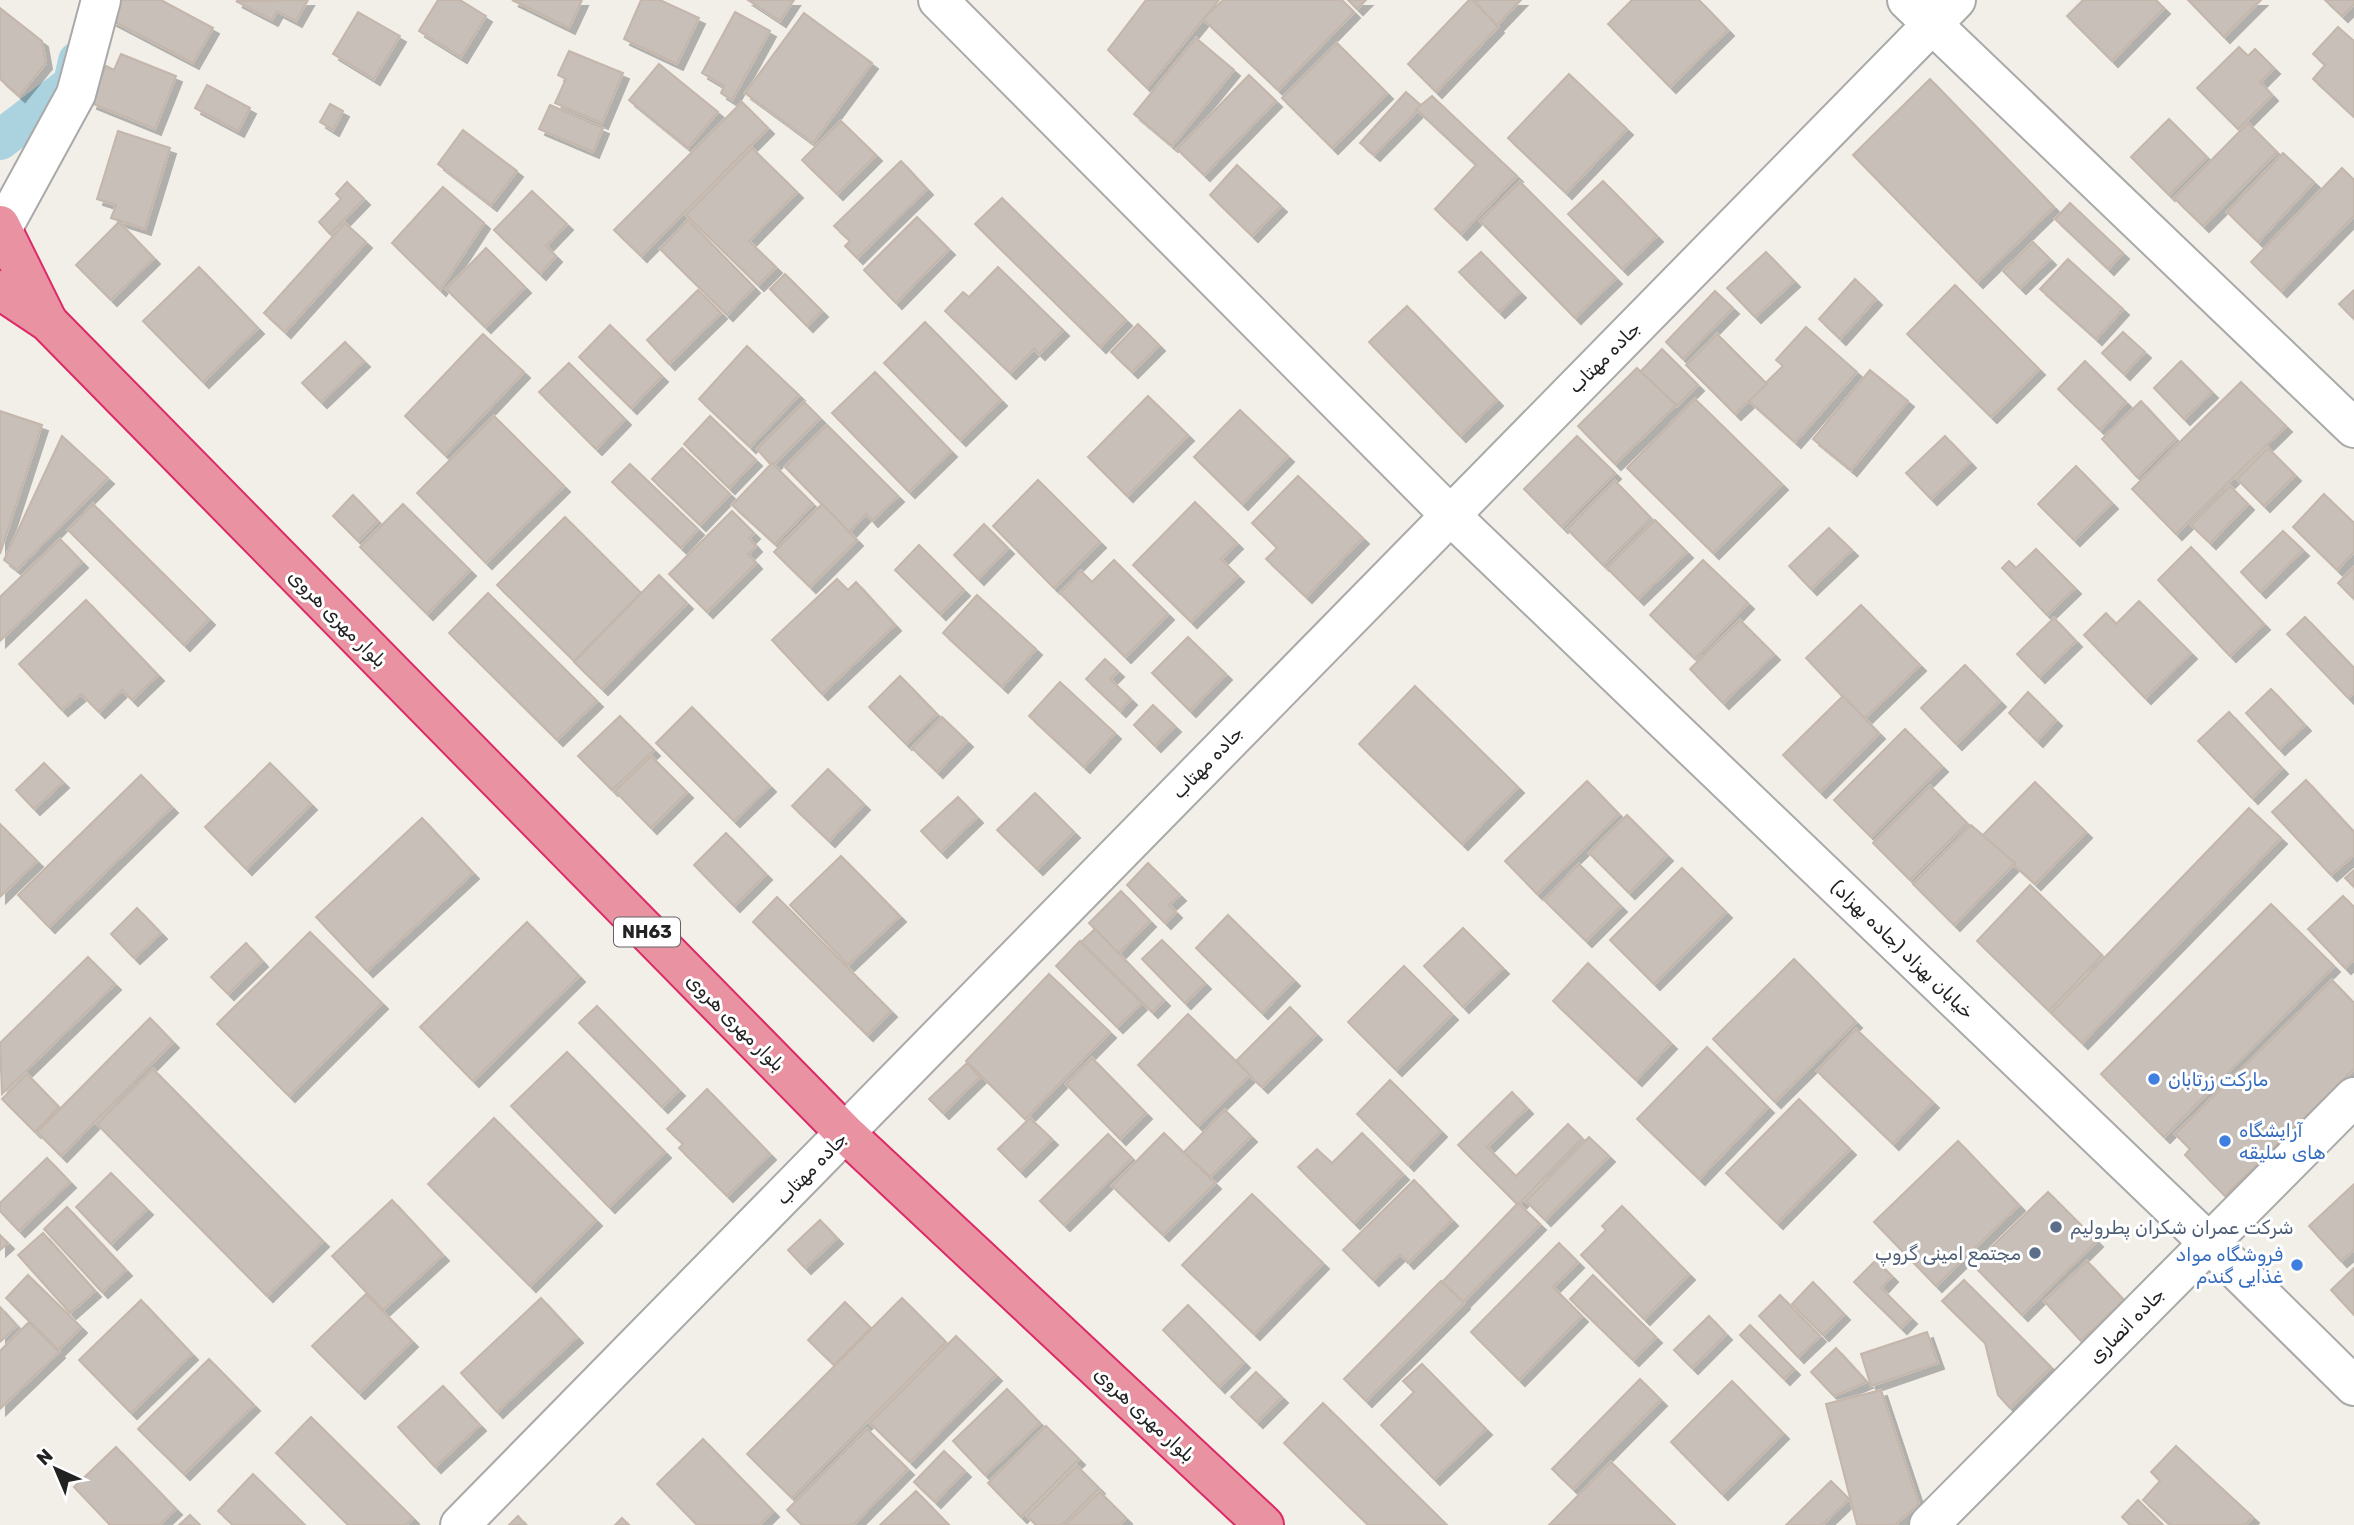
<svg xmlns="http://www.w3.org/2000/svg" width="2354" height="1525" font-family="Rubik,Vazirmatn,sans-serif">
	<defs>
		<filter id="shadow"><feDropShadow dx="6" dy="6" stdDeviation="0" flood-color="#0004"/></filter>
	</defs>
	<rect width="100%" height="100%" fill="#f2efe9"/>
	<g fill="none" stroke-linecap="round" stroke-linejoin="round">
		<polyline stroke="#aad3df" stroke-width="40" points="0,140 73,84 78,61"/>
	</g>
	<g fill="#c7bfb8" stroke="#c4b6ab" stroke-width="2" filter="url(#shadow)">
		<polygon points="122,0 161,0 213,28 193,63 111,20"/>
		<polygon points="308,0 296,21 277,11 272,20 236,1"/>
		<polygon points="438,0 460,0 486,16 461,57 419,31"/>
		<polygon points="512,0 582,0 569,28"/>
		<polygon points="641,0 660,0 699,18 677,64 624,39"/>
		<polygon points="748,0 794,0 780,21"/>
		<polygon points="1146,0 1219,0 1147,88 1108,50"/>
		<polygon points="1223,0 1342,0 1354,12 1278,90 1203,19"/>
		<polygon points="1348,0 1366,0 1357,9"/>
		<polygon points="1469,0 1473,0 1498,27 1436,92 1408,64"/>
		<polygon points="1473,0 1521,0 1497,25"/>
		<polygon points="1632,0 1699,0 1728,30 1670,87 1608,24"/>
		<polygon points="2083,0 2156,0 2164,8 2112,61 2067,16"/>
		<polygon points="2188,0 2261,0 2224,37"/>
		<polygon points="2325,0 2354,0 2354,4 2342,16"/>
		<polygon points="0,8 42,41 46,63 19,96 0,79"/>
		<polygon points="358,12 400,36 374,79 333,54"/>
		<polygon points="735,12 770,31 732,100 721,93 724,86 702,73"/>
		<polygon points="804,13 872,63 813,143 745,93"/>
		<polygon points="2338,27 2354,41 2354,117 2313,79 2325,65 2313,54"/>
		<polygon points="1196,38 1234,70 1172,146 1134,114"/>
		<polygon points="1337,43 1387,93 1332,148 1282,98"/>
		<polygon points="2239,47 2248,56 2255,49 2274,68 2260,82 2272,95 2238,129 2197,88"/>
		<polygon points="569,51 623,73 602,123 555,103 566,79 558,75"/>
		<polygon points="121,54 176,76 155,129 91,103 106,66 114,70"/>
		<polygon points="659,64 718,112 688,148 629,100"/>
		<polygon points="1569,74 1627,129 1566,193 1508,138"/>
		<polygon points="1249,75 1276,101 1204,175 1177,149"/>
		<polygon points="1930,79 2054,207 1977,282 1853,155"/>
		<polygon points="207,85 250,108 238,131 195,108"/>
		<polygon points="1406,92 1422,106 1374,155 1360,143"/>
		<polygon points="1432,96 1517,176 1461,234 1435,209 1476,165 1416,109"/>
		<polygon points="742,102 768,128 641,256 614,230"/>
		<polygon points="330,104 343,111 333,130 320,122"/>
		<polygon points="550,105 603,128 593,152 539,129"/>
		<polygon points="2169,119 2207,157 2169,195 2131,157"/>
		<polygon points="841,121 876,155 837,194 802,160"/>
		<polygon points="2248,123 2277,152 2203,226 2174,198"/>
		<polygon points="463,130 517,171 491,205 438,164"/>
		<polygon points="118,131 170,148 145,229 111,218 116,205 97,199"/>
		<polygon points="752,148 797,192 749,241 776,267 758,285 686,215"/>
		<polygon points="2283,153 2314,182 2258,242 2227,212"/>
		<polygon points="901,161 927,189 857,258 845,246 850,241 834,226"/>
		<polygon points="1237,165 1281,206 1252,236 1210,195"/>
		<polygon points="2342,168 2354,180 2354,216 2281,291 2251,262"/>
		<polygon points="1603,181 1657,236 1622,269 1568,214"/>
		<polygon points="347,182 364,199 330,234 319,222 341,199 336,194"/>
		<polygon points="1520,182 1616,278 1575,318 1480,221"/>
		<polygon points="443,187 484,223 440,290 392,243"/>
		<polygon points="532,191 567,224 546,246 556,256 540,274 494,230"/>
		<polygon points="1002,198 1126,320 1100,347 975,224"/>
		<polygon points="2070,203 2123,253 2108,269 2055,219"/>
		<polygon points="917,217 949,249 896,303 864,270"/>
		<polygon points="688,220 754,287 727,315 660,249"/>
		<polygon points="119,222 154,258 111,300 76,265"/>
		<polygon points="345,223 366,242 285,332 264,313"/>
		<polygon points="2033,242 2050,259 2020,288 2003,271"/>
		<polygon points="486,248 525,287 485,327 446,289"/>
		<polygon points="1481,252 1520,292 1499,312 1459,272"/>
		<polygon points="1766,252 1794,281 1755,317 1727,288"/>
		<polygon points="2068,259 2123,309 2096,339 2040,289"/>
		<polygon points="199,267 258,328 203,382 143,321"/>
		<polygon points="998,267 1063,330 1039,354 1034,349 1010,373 945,311 963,292 969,297"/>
		<polygon points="785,274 822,311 807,326 770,289"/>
		<polygon points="1855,279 1876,299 1840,339 1819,319"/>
		<polygon points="1955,285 2039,369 1991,417 1907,334"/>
		<polygon points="698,290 721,313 669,364 647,340"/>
		<polygon points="2354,290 2354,319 2339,304"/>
		<polygon points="1715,291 1733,308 1683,359 1666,342"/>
		<polygon points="1407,306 1497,400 1460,436 1369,342"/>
		<polygon points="925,322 1001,400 960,440 884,363"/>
		<polygon points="1138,324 1159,345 1132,372 1111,352"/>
		<polygon points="610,325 662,376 631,408 579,357"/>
		<polygon points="1806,327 1857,372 1795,442 1748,400 1783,366 1776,360"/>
		<polygon points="2123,332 2145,352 2124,374 2102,353"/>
		<polygon points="483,334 524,372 445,455 405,416"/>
		<polygon points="1717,334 1767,384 1735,414 1686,365"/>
		<polygon points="345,342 364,361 321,402 302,383"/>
		<polygon points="747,346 799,395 750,447 699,399"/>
		<polygon points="1662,349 1698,385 1677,406 1640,372"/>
		<polygon points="2085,361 2126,402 2100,430 2058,389"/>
		<polygon points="2181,361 2212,392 2184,419 2154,388"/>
		<polygon points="569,363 625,419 596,449 539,392"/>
		<polygon points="1637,368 1676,405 1615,464 1578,426"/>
		<polygon points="1870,370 1908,401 1851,470 1813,439"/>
		<polygon points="875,372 951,451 909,492 832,413"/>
		<polygon points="2241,382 2286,426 2176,534 2132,489"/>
		<polygon points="1148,396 1188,435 1127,496 1088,457"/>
		<polygon points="1695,399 1782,484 1713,553 1627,468"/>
		<polygon points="2141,401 2176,439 2137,477 2102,439"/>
		<polygon points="804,402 820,418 772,466 757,449"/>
		<polygon points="1240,410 1288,456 1242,504 1194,457"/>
		<polygon points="0,411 42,425 0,554"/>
		<polygon points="494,416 564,486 486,563 417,493"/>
		<polygon points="710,416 756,460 729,488 684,444"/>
		<polygon points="827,425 898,496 872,521 866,514 849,532 785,467"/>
		<polygon points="62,436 108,478 17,570 4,560"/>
		<polygon points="1577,436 1615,473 1562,527 1524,489"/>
		<polygon points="1945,436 1970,462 1931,499 1906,473"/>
		<polygon points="682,448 730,494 700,525 652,479"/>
		<polygon points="2268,448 2295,475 2264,506 2237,479"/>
		<polygon points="772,463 813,504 775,544 732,505"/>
		<polygon points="630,464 698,529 681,548 612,482"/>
		<polygon points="2076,466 2112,503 2074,540 2038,504"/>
		<polygon points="1298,476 1363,538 1306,597 1266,559 1277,548 1252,523"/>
		<polygon points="1038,480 1100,542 1054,588 993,526"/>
		<polygon points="1615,481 1651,518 1603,565 1567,529"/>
		<polygon points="2230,486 2248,504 2210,543 2191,525"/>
		<polygon points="2324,494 2354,523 2354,552 2337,570 2293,527"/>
		<polygon points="353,495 378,521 358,541 333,516"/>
		<polygon points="1195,502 1237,543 1221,559 1238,576 1191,622 1133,565"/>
		<polygon points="93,504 209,619 184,645 68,530"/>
		<polygon points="403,504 470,570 427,614 360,547"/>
		<polygon points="822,504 857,540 810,587 774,552"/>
		<polygon points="732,511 754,533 749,538 756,546 748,554 756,563 707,612 669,574"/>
		<polygon points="565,517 641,593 574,661 497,585"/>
		<polygon points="1655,520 1687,552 1638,599 1607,568"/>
		<polygon points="984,524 1008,548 978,579 954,555"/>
		<polygon points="1829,528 1852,550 1811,589 1789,566"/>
		<polygon points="2283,531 2303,550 2260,592 2241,572"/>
		<polygon points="60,539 82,562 0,641 0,597"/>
		<polygon points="919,545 964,590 940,614 895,570"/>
		<polygon points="2191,547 2264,624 2230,656 2158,580"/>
		<polygon points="2036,549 2075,588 2047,615 2002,568 2009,561 2016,568"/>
		<polygon points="1114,560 1168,614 1125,657 1060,593 1081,571 1092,582"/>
		<polygon points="1703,560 1748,603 1695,659 1650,615"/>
		<polygon points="2354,567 2354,599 2338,583"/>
		<polygon points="659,575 687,603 602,689 574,662"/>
		<polygon points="837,579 848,590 856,582 895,625 822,694 772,640"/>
		<polygon points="488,593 597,701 557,740 449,633"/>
		<polygon points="977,595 1036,649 1002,687 943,633"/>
		<polygon points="86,600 158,675 132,700 122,690 99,712 81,694 62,710 19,664"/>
		<polygon points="2139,601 2191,653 2145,698 2084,635 2106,613 2116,624"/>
		<polygon points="1861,605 1920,665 1864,719 1806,658"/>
		<polygon points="2305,617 2354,668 2354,693 2348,698 2287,634"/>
		<polygon points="2054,618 2076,641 2039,677 2017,654"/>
		<polygon points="1740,620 1774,654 1723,703 1690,669"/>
		<polygon points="1188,637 1226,674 1190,711 1152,673"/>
		<polygon points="1105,659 1118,671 1110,679 1131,699 1120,711 1086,679"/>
		<polygon points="1965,665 2000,701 1956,744 1921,708"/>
		<polygon points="900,676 937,714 906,744 869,707"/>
		<polygon points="1060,682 1115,733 1084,767 1029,716"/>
		<polygon points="1415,686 1518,787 1462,844 1359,744"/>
		<polygon points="2271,689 2305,725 2279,749 2246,713"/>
		<polygon points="2028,692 2056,720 2037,741 2009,713"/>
		<polygon points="1843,696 1879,733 1820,792 1783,755"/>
		<polygon points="1153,705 1175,726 1155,746 1134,725"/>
		<polygon points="692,707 770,786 734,821 656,743"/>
		<polygon points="2229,712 2282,768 2252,798 2198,741"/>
		<polygon points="620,716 654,750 612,790 578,756"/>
		<polygon points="942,717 967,741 937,772 912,748"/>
		<polygon points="1905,729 1942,766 1871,837 1834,800"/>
		<polygon points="651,756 687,792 651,828 615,791"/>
		<polygon points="44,763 63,782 34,809 16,790"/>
		<polygon points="270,763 311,804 246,869 205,827"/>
		<polygon points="828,769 864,804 829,841 792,806"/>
		<polygon points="141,775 172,807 49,927 18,895"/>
		<polygon points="2306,780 2354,832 2354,855 2331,875 2272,812"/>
		<polygon points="1587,781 1619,814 1537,894 1505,861"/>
		<polygon points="2035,782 2086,832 2035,884 1982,836"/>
		<polygon points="1930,786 1967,823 1910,880 1873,843"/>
		<polygon points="1035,793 1074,832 1037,869 997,830"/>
		<polygon points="958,797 977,817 941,852 921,831"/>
		<polygon points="2249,808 2281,838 2082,1043 2051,1013"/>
		<polygon points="1627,815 1667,855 1629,893 1589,853"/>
		<polygon points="422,818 473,873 367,971 316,917"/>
		<polygon points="0,824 37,861 0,897"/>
		<polygon points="1971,825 2015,863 1954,925 1913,884"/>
		<polygon points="726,833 766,874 734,906 694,865"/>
		<polygon points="841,856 900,916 848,965 790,905"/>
		<polygon points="1148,863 1180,895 1169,905 1176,912 1165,923 1127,885"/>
		<polygon points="1579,864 1621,906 1586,941 1544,900"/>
		<polygon points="1682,868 1726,912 1654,984 1610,940"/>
		<polygon points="2354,870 2354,887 2345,878"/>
		<polygon points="2030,885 2102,955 2049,1011 1977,941"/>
		<polygon points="1121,891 1150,921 1118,954 1089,923"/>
		<polygon points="2343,896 2354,907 2354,960 2345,968 2308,929"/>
		<polygon points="777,897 891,1011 867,1035 753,922"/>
		<polygon points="2271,904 2334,966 2164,1137 2101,1074"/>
		<polygon points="137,908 161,933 134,958 111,934"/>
		<polygon points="1228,915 1294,980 1262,1013 1196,948"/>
		<polygon points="527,922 579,976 473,1081 420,1027"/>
		<polygon points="1463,928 1503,968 1463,1007 1424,966"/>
		<polygon points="1095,929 1164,1000 1152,1012 1081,942"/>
		<polygon points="310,932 382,1003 289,1096 217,1024"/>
		<polygon points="1162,940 1205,983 1185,1003 1142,959"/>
		<polygon points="1080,941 1142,1003 1117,1027 1056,966"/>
		<polygon points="246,943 262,961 228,994 211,977"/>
		<polygon points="88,957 115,984 2,1094 0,1043"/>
		<polygon points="1794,959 1856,1022 1775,1102 1713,1039"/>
		<polygon points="1588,963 1671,1043 1636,1080 1553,1001"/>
		<polygon points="1404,966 1452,1014 1396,1070 1348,1022"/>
		<polygon points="1049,974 1110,1032 1025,1119 966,1061"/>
		<polygon points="2332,980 2354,1003 2354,1069 2225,1196 2185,1155 2190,1149 2175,1134"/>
		<polygon points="597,1006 679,1090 662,1107 579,1023"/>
		<polygon points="1290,1007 1316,1034 1262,1087 1235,1062"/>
		<polygon points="1188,1014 1250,1075 1198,1126 1138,1065"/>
		<polygon points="150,1018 173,1042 61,1156 37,1132"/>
		<polygon points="1856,1029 1933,1102 1893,1144 1817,1071"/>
		<polygon points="1707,1047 1768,1107 1699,1179 1637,1119"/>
		<polygon points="567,1052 665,1152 609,1207 511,1106"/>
		<polygon points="1092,1058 1146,1113 1120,1139 1066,1084"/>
		<polygon points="967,1063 980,1077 943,1113 929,1099"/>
		<polygon points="153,1069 323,1241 267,1296 97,1124"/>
		<polygon points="27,1074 59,1107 35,1132 2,1099"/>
		<polygon points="1390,1080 1441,1131 1408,1165 1357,1114"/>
		<polygon points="707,1089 770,1154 727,1196 679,1148 683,1144 667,1129"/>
		<polygon points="1512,1092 1527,1108 1487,1147 1516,1176 1568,1124 1582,1138 1518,1205 1458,1145"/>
		<polygon points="1799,1099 1850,1149 1777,1223 1726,1173"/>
		<polygon points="1225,1110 1251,1136 1210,1177 1184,1152"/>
		<polygon points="494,1118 596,1220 530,1286 428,1184"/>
		<polygon points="1030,1118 1052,1139 1020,1171 998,1149"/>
		<polygon points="1164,1133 1215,1183 1163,1235 1112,1186"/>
		<polygon points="1362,1133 1403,1174 1354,1223 1298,1167 1317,1149 1332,1163"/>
		<polygon points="1108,1134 1132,1158 1064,1225 1040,1201"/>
		<polygon points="1589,1137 1609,1156 1545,1220 1526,1201"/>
		<polygon points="1958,1141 2019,1205 1936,1286 1874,1222"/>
		<polygon points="47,1158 70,1182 19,1231 0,1211 0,1203"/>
		<polygon points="111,1173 147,1209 111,1244 76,1207"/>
		<polygon points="1414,1180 1452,1220 1408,1263 1400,1254 1373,1280 1343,1250"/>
		<polygon points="2354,1184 2354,1250 2341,1261 2309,1226"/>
		<polygon points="2048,1192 2097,1241 2022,1315 1973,1265"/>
		<polygon points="1252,1194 1323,1263 1254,1334 1182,1265"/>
		<polygon points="392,1200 443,1255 383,1310 332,1256"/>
		<polygon points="1518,1203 1540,1224 1463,1302 1442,1282"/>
		<polygon points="1622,1206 1689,1274 1644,1319 1581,1255 1606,1230 1602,1226"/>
		<polygon points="67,1207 126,1270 102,1292 44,1229"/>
		<polygon points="820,1220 837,1238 805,1268 788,1250"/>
		<polygon points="43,1233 95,1291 70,1313 18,1255"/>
		<polygon points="0,1235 8,1243 0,1250"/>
		<polygon points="1559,1243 1578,1262 1553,1287 1582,1316 1519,1380 1471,1332"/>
		<polygon points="1876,1260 1892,1276 1881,1288 1911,1318 1901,1328 1854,1282"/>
		<polygon points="2087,1261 2124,1300 2081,1341 2044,1301"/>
		<polygon points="2354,1268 2354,1315 2331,1290"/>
		<polygon points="28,1275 81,1327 58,1350 6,1298"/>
		<polygon points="1593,1275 1656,1337 1633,1360 1570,1299"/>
		<polygon points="1964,1280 2051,1367 2010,1408 1998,1395 1985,1343 1942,1301"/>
		<polygon points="1441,1281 1464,1303 1366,1401 1344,1379"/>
		<polygon points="1813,1282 1844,1314 1823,1335 1792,1304"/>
		<polygon points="366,1294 412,1341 359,1393 312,1346"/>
		<polygon points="1780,1295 1820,1336 1798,1357 1759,1316"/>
		<polygon points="541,1298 577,1337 497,1412 461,1373"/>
		<polygon points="902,1298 946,1342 792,1498 747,1454"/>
		<polygon points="141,1300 192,1354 131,1413 79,1360"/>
		<polygon points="845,1302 871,1328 834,1365 808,1340"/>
		<polygon points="1188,1305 1244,1362 1219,1387 1163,1330"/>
		<polygon points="0,1307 17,1326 0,1342"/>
		<polygon points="1709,1316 1726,1334 1692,1368 1674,1350"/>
		<polygon points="29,1322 59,1352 0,1409 0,1351"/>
		<polygon points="1750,1325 1794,1369 1784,1379 1740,1335"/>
		<polygon points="1927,1332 1938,1363 1871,1386 1861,1354"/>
		<polygon points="956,1336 996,1375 910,1462 870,1423"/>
		<polygon points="1836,1348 1867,1382 1834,1396 1811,1372"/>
		<polygon points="209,1359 254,1405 184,1474 138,1429"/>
		<polygon points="1422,1364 1486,1429 1434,1479 1381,1425 1414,1392 1403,1381"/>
		<polygon points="1256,1372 1282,1397 1257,1422 1231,1397"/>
		<polygon points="1640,1379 1661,1400 1573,1489 1552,1469"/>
		<polygon points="1732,1381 1783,1433 1722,1494 1671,1442"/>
		<polygon points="443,1386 480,1425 435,1467 398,1427"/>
		<polygon points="1007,1389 1040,1423 985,1475 953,1441"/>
		<polygon points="1881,1390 1919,1504 1895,1525 1857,1525 1826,1404"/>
		<polygon points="1323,1403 1447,1525 1368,1525 1284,1443"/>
		<polygon points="311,1417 413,1518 406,1525 348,1525 276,1453"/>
		<polygon points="1046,1426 1079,1459 1021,1517 988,1483"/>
		<polygon points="867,1429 908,1469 853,1525 802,1525 787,1510"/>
		<polygon points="703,1439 773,1511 759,1525 697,1525 657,1484"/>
		<polygon points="2176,1446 2253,1517 2245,1525 2170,1525 2143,1500 2160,1481 2151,1472"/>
		<polygon points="116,1447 176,1509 159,1525 110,1525 74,1487"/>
		<polygon points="944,1451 965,1471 935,1502 914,1482"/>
		<polygon points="1611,1462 1675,1525 1549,1525"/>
		<polygon points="1077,1466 1099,1488 1062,1525 1036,1525 1027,1516"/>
		<polygon points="253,1474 305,1525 233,1525 218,1511"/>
		<polygon points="1831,1481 1849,1499 1822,1525 1786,1525"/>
		<polygon points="916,1491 949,1525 880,1525"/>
		<polygon points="1100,1492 1126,1518 1119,1525 1065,1525"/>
		<polygon points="2138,1500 2163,1525 2130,1525 2122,1517"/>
		<polygon points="190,1515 200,1525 179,1525"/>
		<polygon points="518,1516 526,1525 509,1525"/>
		<polygon points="622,1518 629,1525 615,1525"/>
	</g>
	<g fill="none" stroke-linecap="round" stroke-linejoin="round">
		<g stroke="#a9a9a9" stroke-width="42">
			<g id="minor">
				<polyline points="938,0 1449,514 2208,1242 2354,1386"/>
				<polyline points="1907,0 2354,428"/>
				<polyline points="0,233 76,94 101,0"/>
				<polyline points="460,1525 1956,0"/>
				<polyline points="1929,1525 2354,1097"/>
			</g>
		</g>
		<g stroke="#dc2a67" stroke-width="42">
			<g id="highway">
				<polyline points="0,225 47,320"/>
				<polyline points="0,290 48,322 845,1133 1264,1525"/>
			</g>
		</g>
		<use href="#minor" stroke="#fff" stroke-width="38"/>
		<use href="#highway" stroke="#e892a2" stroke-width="38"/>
	</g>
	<g fill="#3f7fe0" stroke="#fff" stroke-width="2.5">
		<circle cx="2154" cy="1079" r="7"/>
		<circle cx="2225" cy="1141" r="7"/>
		<circle cx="2297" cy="1265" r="7"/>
	</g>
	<g fill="#5c6f8a" stroke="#fff" stroke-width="2.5">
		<circle cx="2056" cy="1227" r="7"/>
		<circle cx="2035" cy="1253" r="7"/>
	</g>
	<g text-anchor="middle" stroke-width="6" stroke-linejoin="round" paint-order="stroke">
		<rect fill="#fff" stroke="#646464" stroke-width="2" x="614" y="917.5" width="66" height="29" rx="5"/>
		<g font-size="18" font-weight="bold" fill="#222">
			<text x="647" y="938">NH63</text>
		</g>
		<g font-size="19" fill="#222" stroke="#fff">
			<text transform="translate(1604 357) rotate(-45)" y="7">جاده مهتاب</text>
			<text transform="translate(338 618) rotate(45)" y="7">بلوار مهری هروی</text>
			<text transform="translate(1207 762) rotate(-46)" y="7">جاده مهتاب</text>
			<text transform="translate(1903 949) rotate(44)" y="7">خیابان بهزاد (جاده بهزاد)</text>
			<text transform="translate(736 1022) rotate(45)" y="7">بلوار مهری هروی</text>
			<text transform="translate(811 1168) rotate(-46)" y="7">جاده مهتاب</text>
			<text transform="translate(2126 1325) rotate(-45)" y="7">جاده انصاری</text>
			<text transform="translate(1145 1414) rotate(43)" y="7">بلوار مهری هروی</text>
		</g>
		<g font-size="19" fill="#366cbe" stroke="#fff" text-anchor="start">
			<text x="2168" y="1086">مارکت زرتابان</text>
			<text x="2239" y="1137">آرایشگاه<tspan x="2239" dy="22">های سلیقه</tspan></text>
			<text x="2283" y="1261" text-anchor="end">فروشگاه مواد<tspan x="2283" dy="22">غذایی گندم</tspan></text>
		</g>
		<g font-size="19" fill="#4e5e75" stroke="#fff" text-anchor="start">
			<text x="2070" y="1234">شرکت عمران شکران پطرولیم</text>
			<text x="2021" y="1260" text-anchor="end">مجتمع امینی گروپ</text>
		</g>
	</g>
	<g transform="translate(56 1469) rotate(316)" stroke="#ffffff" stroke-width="5" paint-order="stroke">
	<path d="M0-5L12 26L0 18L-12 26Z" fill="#222222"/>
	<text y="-10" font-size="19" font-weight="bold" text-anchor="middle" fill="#222222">N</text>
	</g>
</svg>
